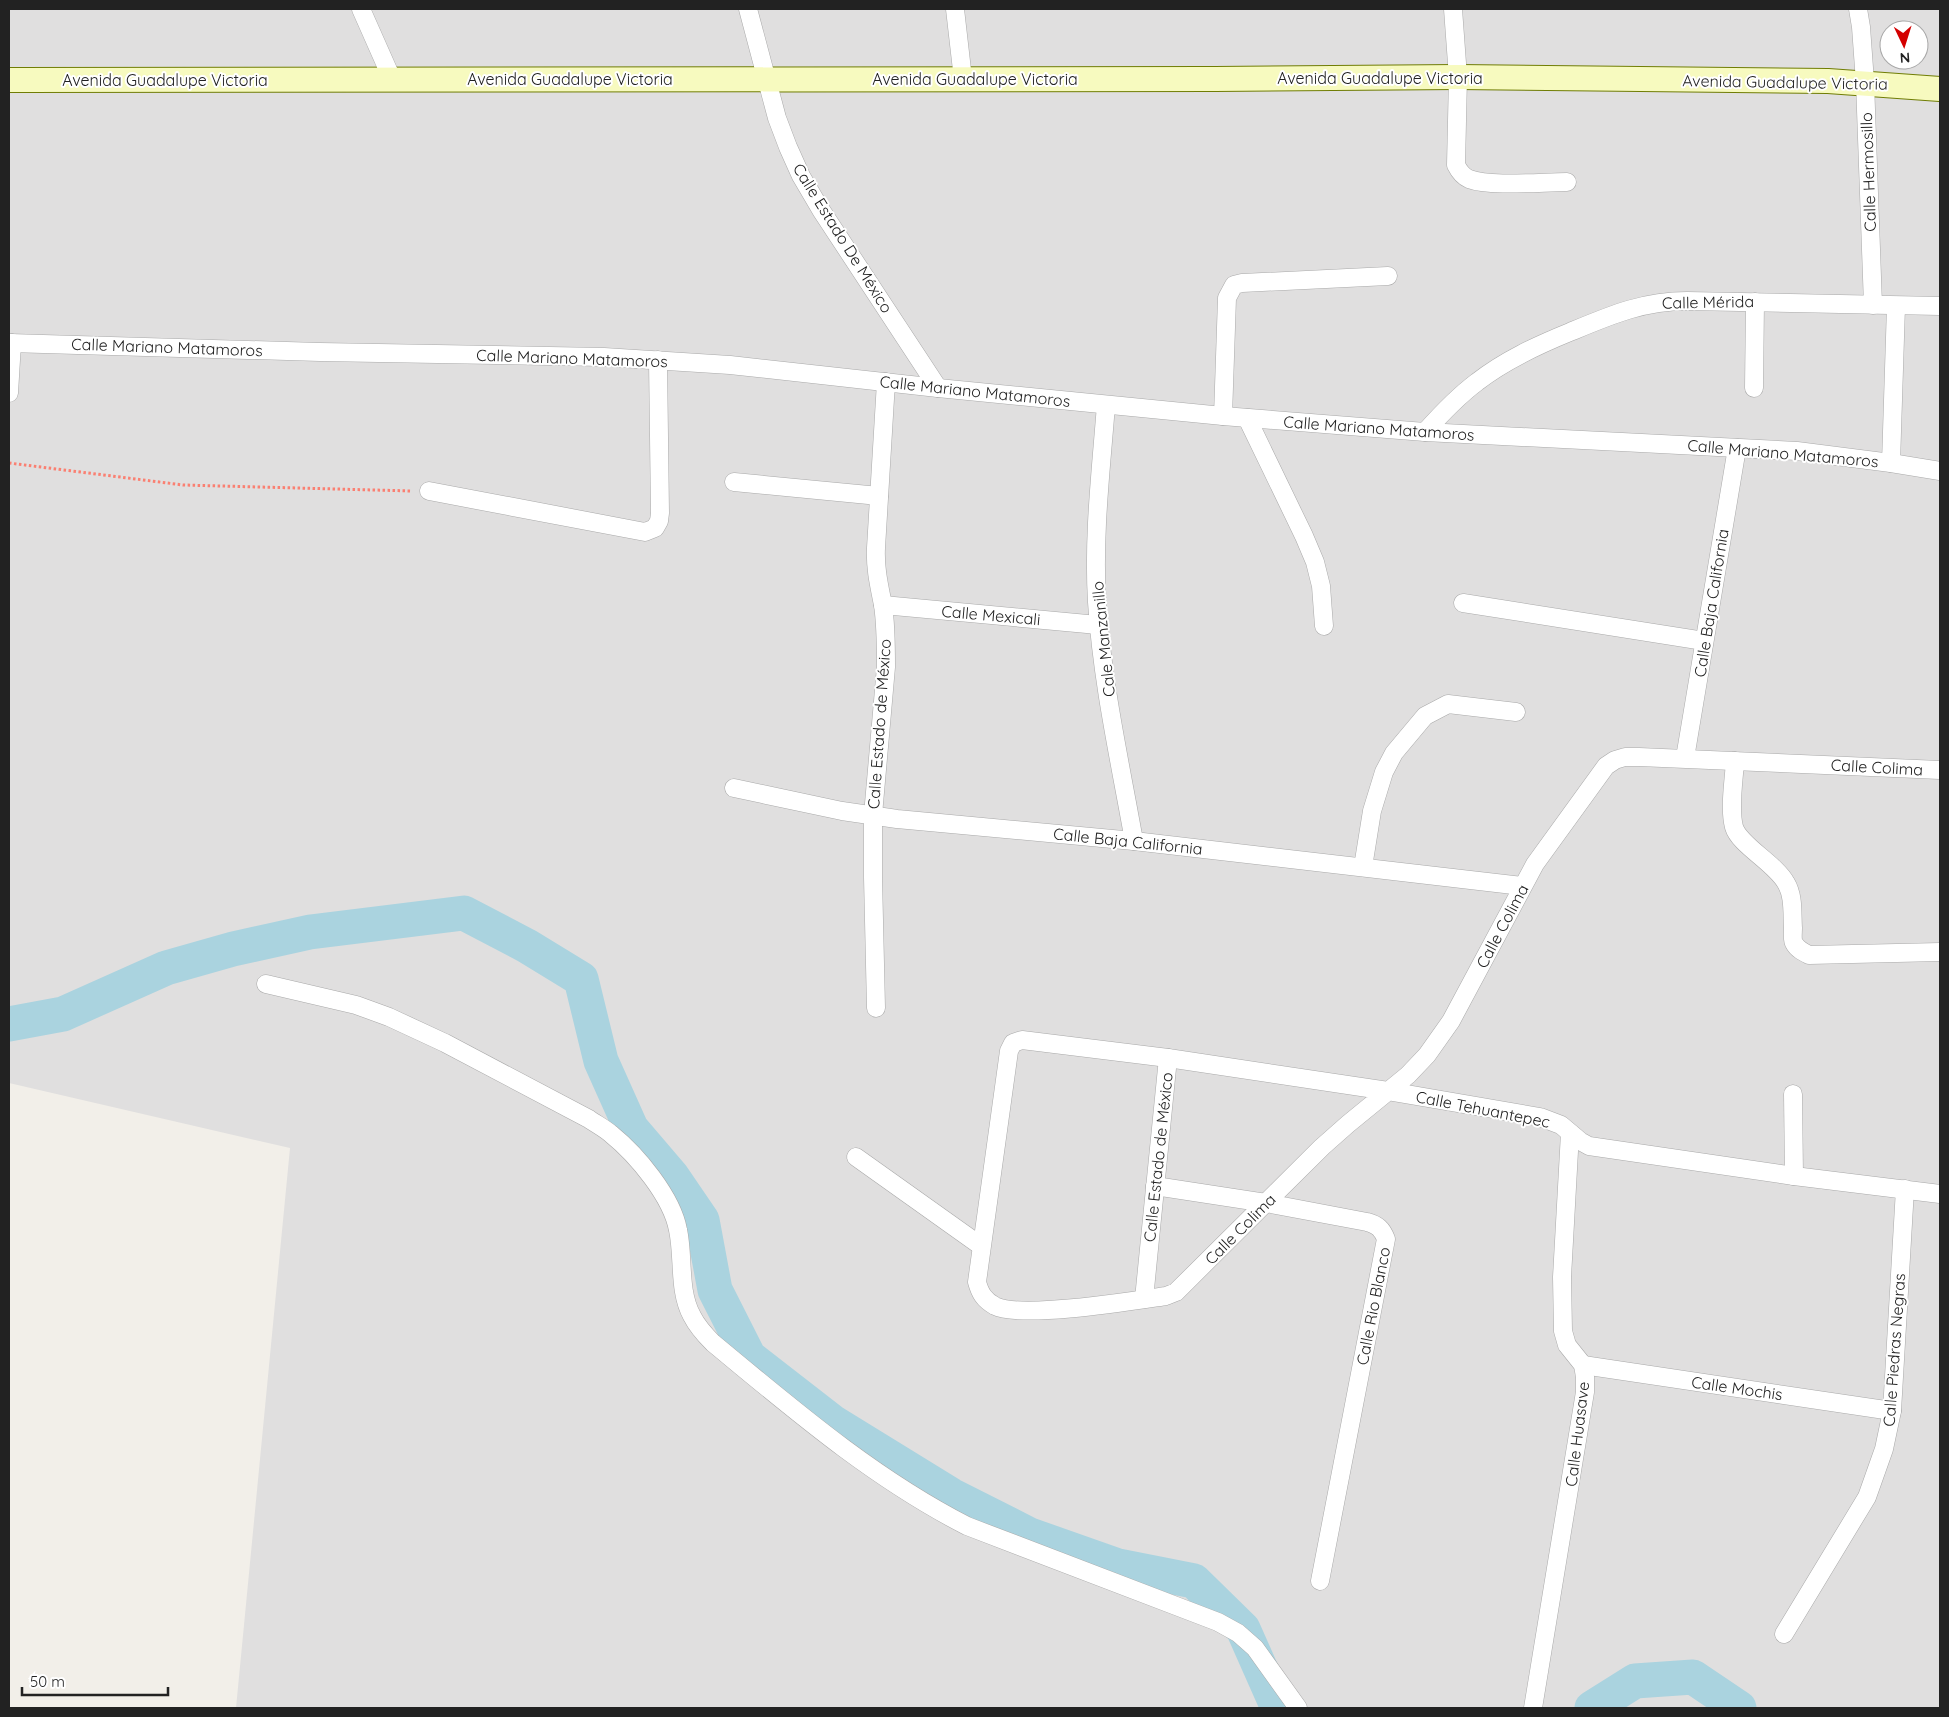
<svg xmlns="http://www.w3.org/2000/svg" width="1949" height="1717" font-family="Quicksand,sans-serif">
	<rect width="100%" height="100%" fill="#f2efe9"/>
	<path fill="#e0dfdf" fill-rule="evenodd" d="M9,9h1931v1699h-1704l54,-560 -281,-65zM1889,30h30v30h-30z"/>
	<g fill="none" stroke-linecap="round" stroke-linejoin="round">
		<g stroke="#aad3df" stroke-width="35">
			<polyline points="9,1024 63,1014 166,968 233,949 310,932 464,913 527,946 581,979 601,1061 631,1128 672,1176 702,1220 715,1290 749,1357 834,1423 951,1495 1030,1535 1118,1566 1194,1581 1243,1629 1278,1708"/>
			<polyline points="1592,1708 1635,1681 1693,1677 1739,1708"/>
		</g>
		<g stroke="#a9a9a9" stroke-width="19">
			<g id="street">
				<polyline points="361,9 392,79"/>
				<polyline points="748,9 777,118 788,147 801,176 821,210 938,388"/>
				<polyline points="955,9 963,79"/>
				<path d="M1453,9l5,68 -2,88c3,6 6,11 13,14 21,8 73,3 98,3"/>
				<polyline points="1858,9 1861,27 1865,82 1873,305"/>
				<polyline points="9,343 320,352 604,357 730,365 938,388 1223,416 1425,432 1797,451 1891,463 1940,471"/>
				<polyline points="1754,388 1755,302"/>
				<polyline points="9,393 12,343"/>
				<path d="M1106,405c-5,65 -13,131 -9,197 5,80 23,160 37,239"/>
				<polyline points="1223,416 1227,298 1234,285 1242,283 1388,276"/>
				<polyline points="1247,418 1304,536 1315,562 1321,586 1324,626"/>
				<path d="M1425,432c16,-18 32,-35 52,-50 28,-22 61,-37 93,-50 41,-17 73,-31 117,-31l253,5"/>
				<polyline points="1891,463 1896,306"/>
				<polyline points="734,482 879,496"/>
				<polyline points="429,491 645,532 655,528 659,521 660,513 658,360"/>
				<polyline points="1463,603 1704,641"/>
				<polyline points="883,605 1098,625"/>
				<polyline points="1685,758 1737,448"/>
				<path d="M1735,761c-1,19 -6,47 -1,66 5,18 41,36 52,56 8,13 6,31 7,45 0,5 -1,12 1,15 3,6 9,9 15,12l131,-3"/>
				<path d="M1940,770l-301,-13h-14l-10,3 -9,6 -71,98 -84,157 -24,34 -19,20 -60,49 -26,23 -146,145 -10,4c-34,5 -144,23 -171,10 -11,-6 -15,-13 -18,-24l32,-231 4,-8 9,-3 146,18 220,33 152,26 21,8 19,16 9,5 205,30 146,18"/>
				<polyline points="734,788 842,811 897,819 1134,841 1522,886"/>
				<polyline points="1363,867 1372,811 1384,772 1394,753 1425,716 1448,704 1516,712"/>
				<path d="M266,984l90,21 33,12 56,26 144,76c7,5 15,9 22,15 26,21 61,63 67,96 6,27 0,61 14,86 5,10 13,19 21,27 81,67 160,135 254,183l251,96 20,11 17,15 43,60"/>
				<path d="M876,1008l-3,-131v-62l13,-148c0,-21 0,-42 -3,-62 -4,-20 -8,-37 -7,-57l10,-166"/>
				<polyline points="1793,1094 1794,1176"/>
				<polyline points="856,1157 981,1246"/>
				<path d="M1155,1186l111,17 101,19c11,3 15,7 19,17l-66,342"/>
				<polyline points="1144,1299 1168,1058"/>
				<polyline points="1583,1365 1892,1411"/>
				<polyline points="1784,1634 1867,1497 1884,1449 1892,1411 1905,1189"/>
				<polyline points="1533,1708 1585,1392 1585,1377 1583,1365 1567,1345 1563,1331 1562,1277 1570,1133"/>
			</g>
		</g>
		<g stroke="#707d05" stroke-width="26">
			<polyline id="secondary" points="9,80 1215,79 1458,77 1828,81 1940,89"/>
		</g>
		<polyline stroke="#fa8072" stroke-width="3" stroke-dasharray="2.5 2.5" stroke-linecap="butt" points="9,463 183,485 412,491"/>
		<use href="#street" stroke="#fff" stroke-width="18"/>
		<use href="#secondary" stroke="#f7fabf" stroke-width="24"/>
	</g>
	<g text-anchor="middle" stroke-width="4" stroke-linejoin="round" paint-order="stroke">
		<g font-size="16" fill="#222" stroke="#fff">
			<text x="1380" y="84">Avenida Guadalupe Victoria</text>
			<text x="570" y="85">Avenida Guadalupe Victoria</text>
			<text x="975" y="85">Avenida Guadalupe Victoria</text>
			<text x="165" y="86">Avenida Guadalupe Victoria</text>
			<text transform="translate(1785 82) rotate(1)" y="6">Avenida Guadalupe Victoria</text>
			<text transform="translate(1868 172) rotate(-92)" y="6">Calle Hermosillo</text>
			<text transform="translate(843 238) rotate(58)" y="6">Calle Estado De México</text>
			<text transform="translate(1708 302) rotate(-1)" y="6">Calle Mérida</text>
			<text transform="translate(167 347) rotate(2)" y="6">Calle Mariano Matamoros</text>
			<text transform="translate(572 358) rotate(2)" y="6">Calle Mariano Matamoros</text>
			<text transform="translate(975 391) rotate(6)" y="6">Calle Mariano Matamoros</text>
			<text transform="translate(1379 428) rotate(4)" y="6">Calle Mariano Matamoros</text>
			<text transform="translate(1783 453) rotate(5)" y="6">Calle Mariano Matamoros</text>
			<text transform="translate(1711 603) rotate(-81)" y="6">Calle Baja California</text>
			<text transform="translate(991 615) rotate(5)" y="6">Calle Mexicali</text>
			<text transform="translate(1103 639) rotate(-96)" y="6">Cale Manzanillo</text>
			<text transform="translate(879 724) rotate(-86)" y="6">Calle Estado de México</text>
			<text transform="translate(1877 767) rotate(3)" y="6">Calle Colima</text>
			<text transform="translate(1128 841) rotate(6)" y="6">Calle Baja California</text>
			<text transform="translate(1502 926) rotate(-62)" y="6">Calle Colima</text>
			<text transform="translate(1483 1109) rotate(11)" y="6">Calle Tehuantepec</text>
			<text transform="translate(1158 1157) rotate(-84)" y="6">Calle Estado de México</text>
			<text transform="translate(1240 1229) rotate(-45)" y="6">Calle Colima</text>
			<text transform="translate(1373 1306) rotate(-79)" y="6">Calle Rio Blanco</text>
			<text transform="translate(1894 1350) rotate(-86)" y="6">Calle Piedras Negras</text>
			<text transform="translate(1737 1388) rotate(8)" y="6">Calle Mochis</text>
			<text transform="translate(1577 1434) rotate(-83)" y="6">Calle Huasave</text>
		</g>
	</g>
	<rect width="1949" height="1717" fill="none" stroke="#222222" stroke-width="20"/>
	<g transform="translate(1904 45) rotate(176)"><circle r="24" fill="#ffffff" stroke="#a7a7a7"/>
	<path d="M0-4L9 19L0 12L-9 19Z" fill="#d40000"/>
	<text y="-8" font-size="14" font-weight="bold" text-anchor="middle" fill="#222222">N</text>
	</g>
	<path d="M22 1687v8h146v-8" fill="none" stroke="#222222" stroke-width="2.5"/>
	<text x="30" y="1687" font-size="15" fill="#222222" stroke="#ffffff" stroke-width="4" paint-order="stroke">50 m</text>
</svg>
